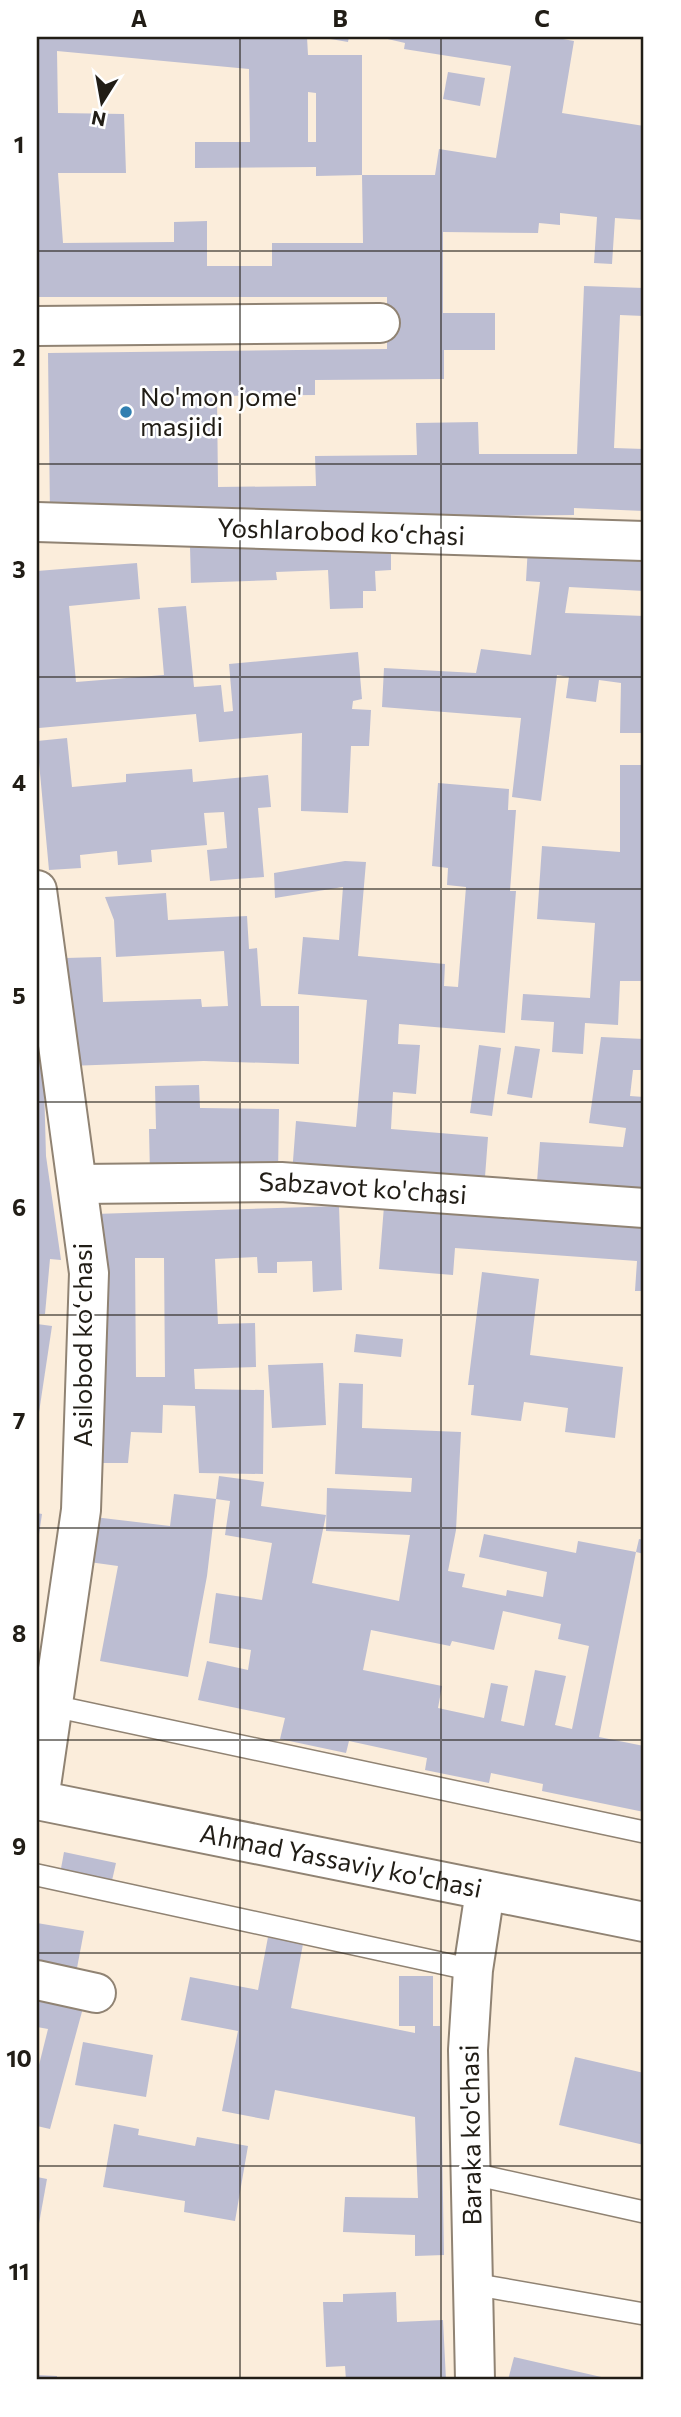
<svg xmlns="http://www.w3.org/2000/svg" width="681" height="2417" font-family="Commissioner,sans-serif">
	<rect width="100%" height="100%" fill="#fbeddb"/>
	<g fill="#bcbdd2" fill-rule="evenodd">
		<path d="M37,37h270l1,18h54v120l-46,1v-9l-121,1v-26h55l-1,-73 -192,-18 1,62 66,1 2,59h-68l5,70 111,-1v-20l33,-1v45h65v-23h91l-1,-68h73l4,-26 57,9 15,-92 -107,-17 1,-6 -26,-6h173l22,4 -12,72 82,13v94l-29,-2 -3,46 -18,-1 3,-46 -37,-4v12l-21,-2 -1,10 -95,-1v81h52v37h-51v29l-129,1v15l-98,1 1,91 98,-1 -1,-30 102,-1 -1,-32 62,-1 1,32h98l7,-168 60,2v28l-24,-1 -6,133 30,1v62l-70,-3v7l-258,3 -266,-3 -2,-162 339,-4v-52h-350zM308,92l8,1v49h-8z"/>
		<polygon points="319,37 349,37 348,42"/>
		<polygon points="448,72 485,78 480,106 443,99"/>
		<polygon points="360,541 361,553 391,552 391,570 375,571 376,591 363,591 363,608 330,609 328,570 276,572 277,580 191,583 190,547"/>
		<polygon points="528,546 644,552 644,591 569,587 565,613 644,616 644,733 620,733 621,683 599,680 596,702 566,698 569,677 557,675 541,801 512,797 521,718 382,707 384,668 476,673 481,649 531,655 540,582 526,581"/>
		<polygon points="137,563 140,599 69,606 76,682 164,675 158,608 186,606 194,687 221,685 224,712 233,711 229,664 358,652 362,699 353,701 352,709 371,710 369,746 351,746 348,813 301,811 302,733 199,742 196,714 39,728 37,571"/>
		<polygon points="67,738 72,787 126,782 126,774 192,769 193,782 268,775 271,807 258,808 264,877 210,881 207,850 227,848 224,812 204,813 207,845 151,850 152,862 118,865 117,851 80,855 81,868 49,870 37,741"/>
		<polygon points="620,765 644,765 644,981 620,981 618,1025 585,1023 583,1054 552,1052 554,1022 521,1020 523,994 590,998 595,923 537,919 542,846 620,852"/>
		<polygon points="438,783 509,789 508,810 516,810 510,891 516,891 505,1033 399,1024 398,1044 420,1045 416,1094 393,1092 391,1129 488,1137 484,1190 292,1174 296,1121 356,1127 367,1000 298,994 303,937 339,940 343,887 275,898 274,873 345,861 366,862 358,956 445,964 444,986 458,987 466,887 447,885 448,868 432,866"/>
		<polygon points="166,893 168,920 247,916 249,949 257,948 261,1006 299,1006 299,1064 204,1061 69,1066 66,958 101,957 103,1002 201,999 202,1007 228,1006 224,951 116,957 114,920 105,897"/>
		<polygon points="37,1024 44,1084 46,1156 61,1260 50,1259 45,1314 37,1314"/>
		<polygon points="601,1037 644,1039 644,1070 633,1070 630,1096 644,1097 644,1201 536,1195 540,1142 623,1147 626,1128 589,1123"/>
		<polygon points="479,1045 501,1048 492,1116 470,1113"/>
		<polygon points="515,1046 540,1049 532,1098 507,1094"/>
		<polygon points="199,1085 200,1108 279,1109 278,1175 150,1174 149,1129 156,1129 155,1086"/>
		<path d="M339,1206l3,84 -29,2 -1,-31 -35,1v11h-19l-1,-16 -42,2 3,65 37,-1 1,44 -62,2 1,20 69,1 -1,84 -64,-1 -4,-67 -32,-1 -1,28 -31,-1 -3,31h-30l-3,-249zM135,1258h29l1,119h-29z"/>
		<polygon points="384,1206 644,1225 644,1291 635,1291 637,1261 455,1248 453,1275 379,1269"/>
		<polygon points="482,1272 539,1279 530,1355 623,1367 615,1438 565,1432 568,1408 524,1402 521,1421 471,1415 474,1385 468,1385"/>
		<polygon points="37,1324 52,1326 38,1419 37,1419"/>
		<polygon points="356,1334 403,1339 401,1357 354,1352"/>
		<polygon points="323,1363 326,1425 272,1428 268,1365"/>
		<path d="M339,1383l24,1 -1,44 99,4 -5,98 -8,41 17,3 -3,13 44,9 1,-6 36,7 4,-25 -68,-15 5,-23 92,19 2,-12 58,11 -37,185 45,9v66l-102,-21 1,-7 -52,-11 -2,10 -64,-13 2,-12 -78,-17 -3,12 -66,-14 5,-21 -87,-18 9,-39 41,9 3,-20 -42,-7 7,-50 46,7 10,-57 -47,-8 5,-34 -14,-2 3,-23 45,6 -3,24 65,9 -14,68 87,18 11,-66 -84,-4 1,-43 84,4 1,-14 -77,-4zM503,1611l58,13 -3,15 31,7 -17,83 -17,-4 11,-49 -31,-6 -11,56 -23,-5 7,-35 -17,-3 -7,35 -46,-10 4,-22 -79,-16 8,-40 79,16 2,-5 42,9z"/>
		<polygon points="174,1494 216,1499 207,1576 188,1677 100,1661 118,1566 89,1562 94,1517 170,1526"/>
		<polygon points="37,1513 42,1514 38,1541 37,1540"/>
		<polygon points="639,1539 644,1540 644,1554 636,1552"/>
		<polygon points="64,1852 116,1863 111,1885 60,1874"/>
		<polygon points="37,1923 84,1931 77,1968 37,1961"/>
		<polygon points="268,1937 303,1944 291,2008 415,2033 415,2026 399,2026 399,1976 433,1976 433,2026 440,2026 444,2255 415,2256 415,2235 343,2232 345,2197 418,2198 415,2117 275,2090 269,2120 222,2111 238,2031 181,2020 190,1977 258,1990"/>
		<polygon points="37,1995 83,2008 50,2129 37,2126 37,2073 48,2029 37,2027"/>
		<polygon points="83,2042 153,2055 146,2097 75,2085"/>
		<polygon points="575,2057 644,2073 644,2145 559,2125"/>
		<polygon points="114,2124 139,2129 138,2135 195,2146 197,2137 248,2146 235,2221 184,2212 185,2201 103,2187"/>
		<polygon points="37,2177 47,2179 38,2229 37,2229"/>
		<polygon points="396,2292 397,2322 443,2320 446,2380 346,2380 345,2366 326,2367 323,2302 343,2302 343,2294"/>
		<polygon points="514,2357 610,2379 610,2380 508,2380"/>
		<polygon points="37,2375 57,2376 57,2380 37,2380"/>
	</g>
	<g fill="none" stroke-linecap="round" stroke-linejoin="round">
		<g stroke="#908373" stroke-width="24">
			<g id="service">
				<polyline points="44,1704 644,1832"/>
				<polyline points="37,1875 473,1970"/>
				<polyline points="473,2174 644,2212"/>
				<polyline points="473,2284 644,2314"/>
			</g>
		</g>
		<g stroke="#908373" stroke-width="42">
			<g id="minor">
				<polyline points="37,326 380,323"/>
				<polyline points="37,522 644,541"/>
				<polyline points="37,890 89,1273 81,1510 39,1800"/>
				<path id="s1" d="M79,1184l202,-2 363,26"/>
				<polyline points="37,1980 96,1993"/>
				<polyline points="475,2380 468,2050 473,1970 485,1891"/>
			</g>
		</g>
		<g stroke="#908373" stroke-width="42">
			<g id="secondary">
				<path id="s2" d="M37,1800l607,122"/>
			</g>
		</g>
		<use href="#service" stroke="#fff" stroke-width="21"/>
		<use href="#minor" stroke="#fff" stroke-width="38"/>
		<use href="#secondary" stroke="#fff" stroke-width="38"/>
	</g>
	<path fill="none" stroke="#211d16" stroke-width="2" stroke-opacity="0.55" d="M240,37v2343M441,37v2343M37,251h607M37,464h607M37,677h607M37,889h607M37,1102h607M37,1315h607M37,1528h607M37,1740h607M37,1953h607M37,2166h607"/>
	<circle fill="#307fb1" stroke="#fff" stroke-width="2.5" cx="126" cy="412" r="7"/>
	<g text-anchor="middle" stroke-width="5" stroke-linejoin="round" paint-order="stroke">
		<g font-size="26" fill="#211d16" stroke="#fff" text-anchor="start">
			<text x="140" y="406">No'mon jome'<tspan x="140" dy="30">masjidi</tspan></text>
		</g>
		<g font-size="26" fill="#211d16" stroke="#fff">
			<text transform="translate(341 532) rotate(2)" y="9">Yoshlarobod koʻchasi</text>
			<text dy="9" stroke="none"><textPath href="#s1" startOffset="284">Sabzavot ko'chasi</textPath></text>
			<text transform="translate(83 1345) rotate(-90)" y="9">Asilobod koʻchasi</text>
			<text dy="9" stroke="none"><textPath href="#s2" startOffset="310">Ahmad Yassaviy ko'chasi</textPath></text>
			<text transform="translate(471 2135) rotate(-91)" y="9">Baraka ko'chasi</text>
		</g>
	</g>
	<rect width="681" height="2417" fill="none" stroke="#ffffff" stroke-width="77"/>
	<g transform="translate(102 102) rotate(191)" stroke="#ffffff" stroke-width="5" paint-order="stroke">
	<path d="M0-5L12 26L0 18L-12 26Z" fill="#211d16"/>
	<text y="-10" font-size="19" font-weight="bold" text-anchor="middle" fill="#211d16">N</text>
	</g>
	<rect x="38" y="38" width="604" height="2340" fill="none" stroke="#211d16" stroke-width="2.5"/>
	<g font-size="23" text-anchor="middle" font-weight="bold" fill="#211d16">
		<text x="139" y="27">A</text>
		<text x="340" y="27">B</text>
		<text x="542" y="27">C</text>
		<text x="19" y="153">1</text>
		<text x="19" y="366">2</text>
		<text x="19" y="578">3</text>
		<text x="19" y="791">4</text>
		<text x="19" y="1004">5</text>
		<text x="19" y="1216">6</text>
		<text x="19" y="1429">7</text>
		<text x="19" y="1642">8</text>
		<text x="19" y="1855">9</text>
		<text x="19" y="2067">10</text>
		<text x="19" y="2280">11</text>
	</g>
</svg>
